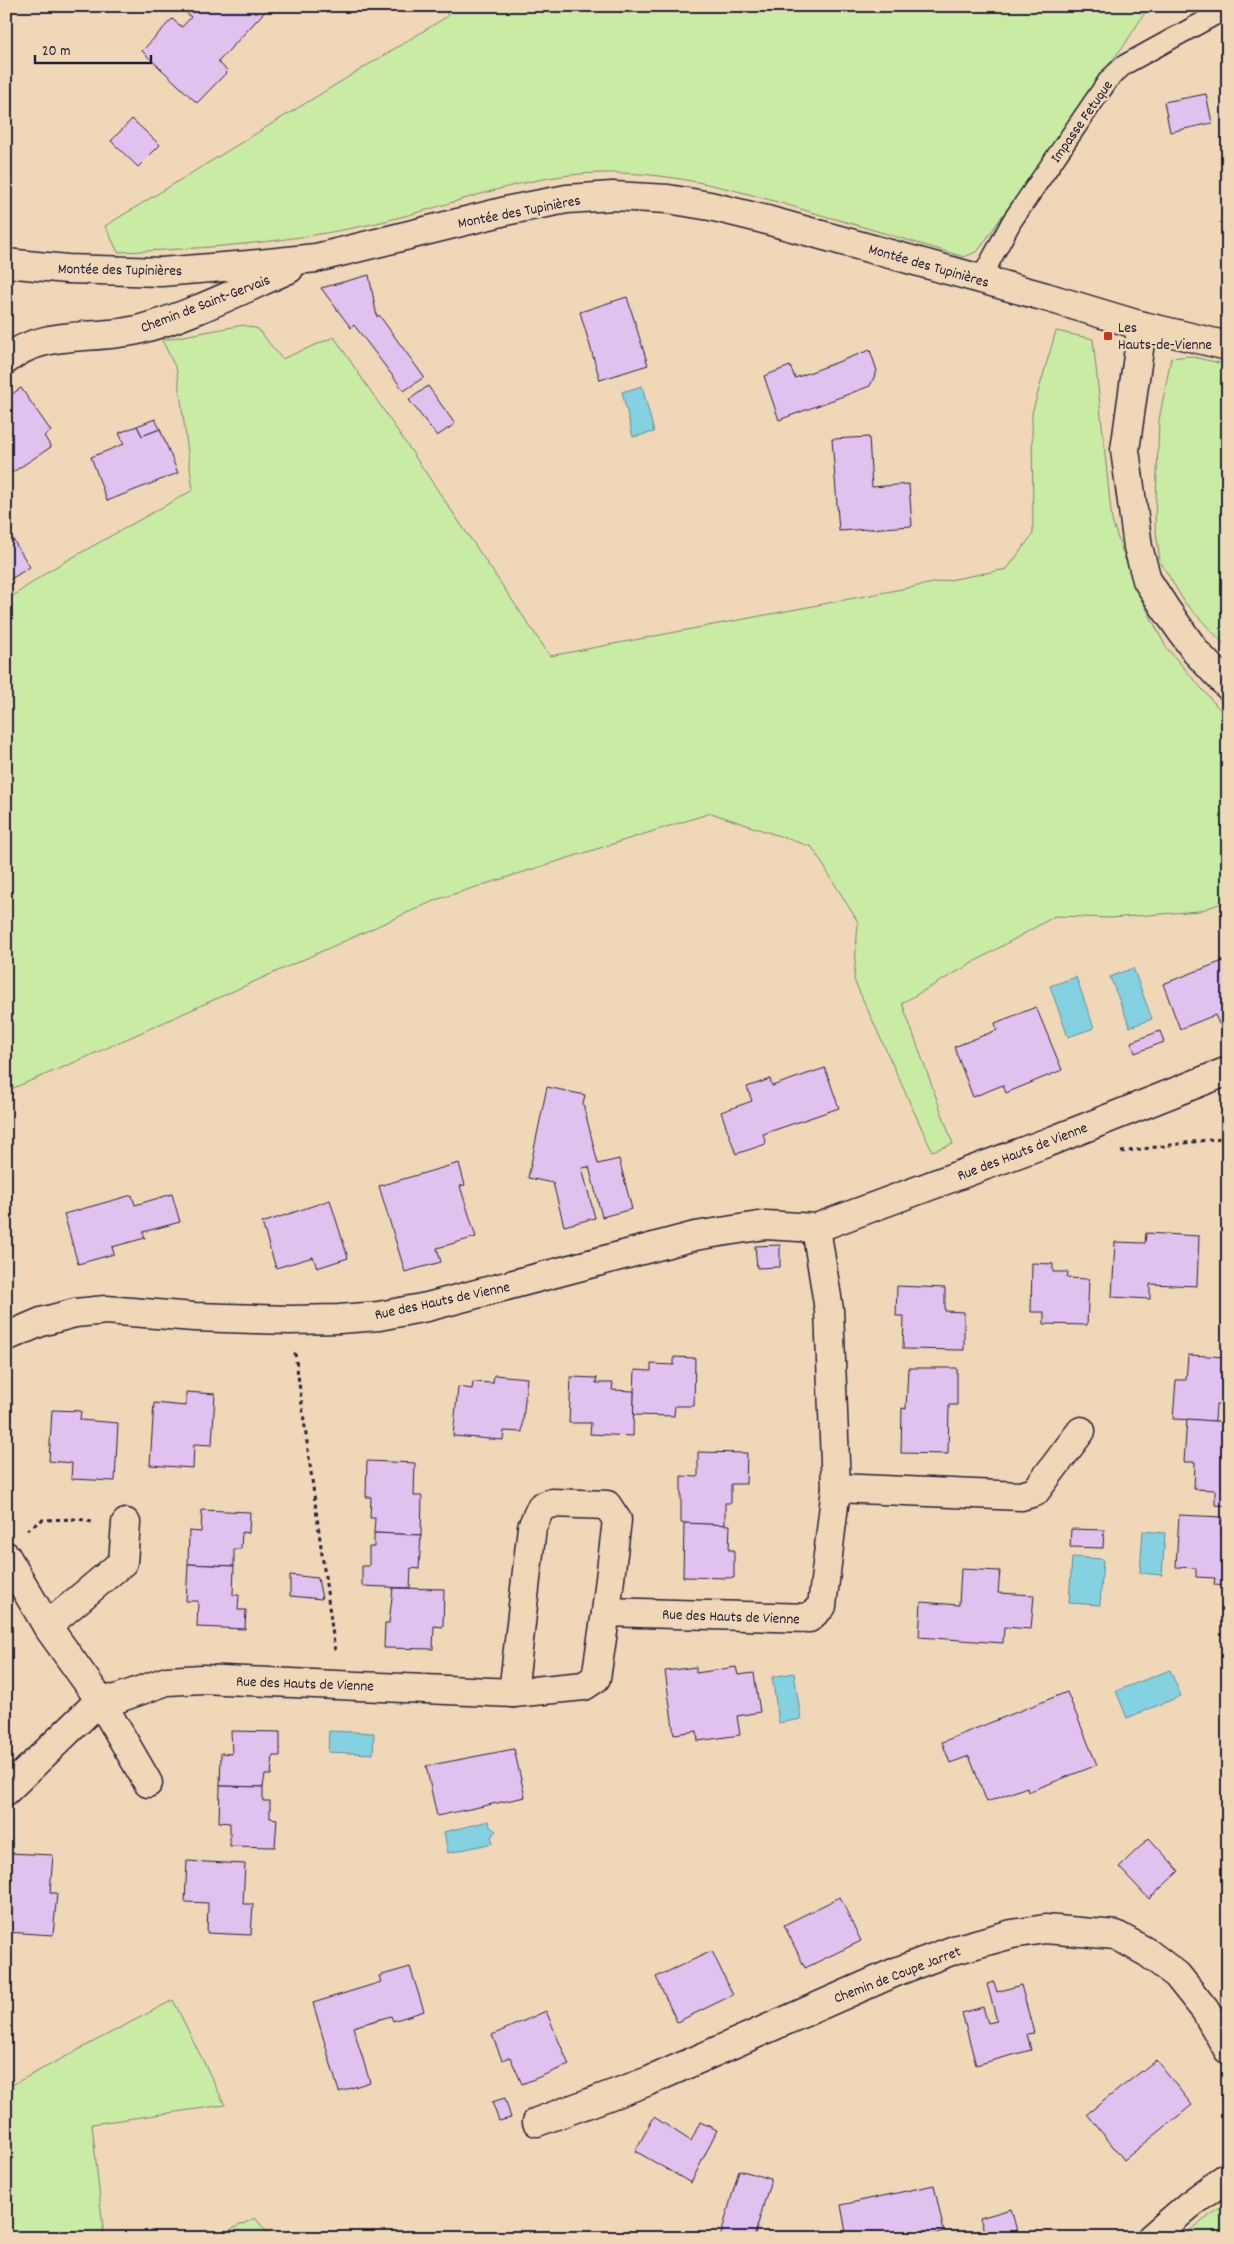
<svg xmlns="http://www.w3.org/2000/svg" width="1234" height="2244" font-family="Dekko,sans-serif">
	<rect width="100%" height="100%" fill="#f0d7b7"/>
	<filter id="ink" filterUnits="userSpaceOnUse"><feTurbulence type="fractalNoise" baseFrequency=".02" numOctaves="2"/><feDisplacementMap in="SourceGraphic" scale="10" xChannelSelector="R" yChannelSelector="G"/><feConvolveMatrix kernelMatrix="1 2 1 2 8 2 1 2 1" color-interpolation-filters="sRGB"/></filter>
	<g filter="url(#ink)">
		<g fill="#c9eba4" stroke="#768670">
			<path d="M443,6h706l-24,38 -23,29 -124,178 -14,6c-50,-15 -100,-30 -150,-44 -69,-21 -141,-42 -213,-40 -76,1 -147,32 -220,49 -88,20 -174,27 -263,30l-13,-26 343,-210z"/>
			<polygon points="243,325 258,329 282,359 334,337 550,656 1007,569 1033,534 1032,413 1056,331 1093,339 1112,521 1134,585 1166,647 1228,719 1228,901 1199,911 1110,918 1055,916 902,1003 953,1144 932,1151 854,980 858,922 812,847 711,813 438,899 71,1064 6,1091 6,601 50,570 193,490 177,371 162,340"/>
			<polygon points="1189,356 1228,365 1228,648 1185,603 1160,561 1155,524 1159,420 1171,358"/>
			<polygon points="173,2000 225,2105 92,2124 104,2238 6,2238 6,2088"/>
			<polygon points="1228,2202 1228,2238 1180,2238 1181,2237"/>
			<polygon points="255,2218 272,2238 213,2238"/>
		</g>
		<g fill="#84d2e1" stroke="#5d8c9f">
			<polygon points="642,386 654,432 633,437 622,392"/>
			<polygon points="1133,968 1152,1019 1130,1027 1110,977"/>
			<polygon points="1076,977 1094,1028 1068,1037 1050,986"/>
			<polygon points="1143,1531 1165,1533 1162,1575 1140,1573"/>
			<polygon points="1072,1557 1103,1559 1100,1605 1069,1603"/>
			<polygon points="1170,1670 1181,1696 1127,1718 1116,1691"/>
			<polygon points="794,1673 801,1719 779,1723 772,1677"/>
			<polygon points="329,1731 374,1733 373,1754 328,1752"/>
			<polygon points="489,1821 490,1827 496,1831 491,1837 493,1843 448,1853 444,1832"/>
		</g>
		<g fill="#e1c1ee" stroke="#22223b">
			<polygon points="192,6 270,6 218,62 228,71 197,103 142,51 172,19 182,27 191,17 186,13"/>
			<polygon points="1206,94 1212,123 1170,132 1164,102"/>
			<polygon points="132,119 160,145 138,167 111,141"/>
			<polygon points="369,275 377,317 379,315 424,377 404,391 354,325 351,328 321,288"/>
			<polygon points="627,297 648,365 600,380 580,312"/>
			<polygon points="870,350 877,371 870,386 779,420 764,376 790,366 795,378"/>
			<polygon points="428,386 455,424 437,436 409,400"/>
			<polygon points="21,388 51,431 44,436 51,447 7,476 6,398"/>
			<polygon points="155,419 160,429 142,436 137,426"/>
			<polygon points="137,426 142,436 160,429 178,473 107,501 91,457 124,444 119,433"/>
			<polygon points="869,437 872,487 909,484 912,526 839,531 832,439"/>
			<polygon points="12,538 30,567 6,582 6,542"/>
			<polygon points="1228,959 1228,1021 1219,1024 1215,1015 1180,1029 1163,984"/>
			<polygon points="1036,1007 1062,1070 1006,1093 1003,1085 973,1097 954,1047 997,1030 995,1023"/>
			<polygon points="1160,1031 1164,1042 1135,1053 1131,1042"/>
			<polygon points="825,1068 839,1108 763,1134 766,1144 736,1154 721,1112 752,1101 747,1087 770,1079 772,1086"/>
			<polygon points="547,1087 585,1095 583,1103 598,1164 619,1159 632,1209 602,1217 589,1167 582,1168 595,1218 564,1226 553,1183 528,1178"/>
			<polygon points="459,1163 465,1185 460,1186 476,1237 437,1248 441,1262 405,1272 379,1186"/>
			<polygon points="172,1194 180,1222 143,1232 145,1238 112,1247 114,1254 78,1264 64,1214 132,1195 135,1205"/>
			<polygon points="330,1200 348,1258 317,1268 313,1257 276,1268 262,1223"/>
			<polygon points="1146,1233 1199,1236 1197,1286 1150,1284 1150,1299 1112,1297 1115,1242 1145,1243"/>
			<polygon points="780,1245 780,1267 757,1268 755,1246"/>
			<polygon points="1032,1263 1053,1264 1053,1272 1068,1272 1067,1278 1089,1279 1087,1325 1044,1324 1044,1312 1031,1312"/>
			<polygon points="897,1286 945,1288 945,1311 964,1312 964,1350 903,1349 904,1316 896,1316"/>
			<polygon points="1188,1355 1228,1357 1228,1386 1223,1385 1222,1405 1216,1405 1215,1421 1173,1419 1176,1380 1186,1380"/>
			<polygon points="674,1357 695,1358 694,1406 675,1406 674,1416 633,1415 635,1370 651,1371 651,1364 674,1365"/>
			<polygon points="908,1368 957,1368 957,1405 949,1405 948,1454 901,1453 902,1408 906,1409"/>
			<polygon points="494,1375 527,1378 522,1432 504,1431 503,1440 453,1436 458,1387 472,1389 473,1382 493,1383"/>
			<polygon points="571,1377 597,1378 596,1383 613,1383 612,1390 634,1391 633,1436 590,1434 591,1423 569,1423"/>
			<polygon points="186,1392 215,1394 212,1445 194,1444 193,1468 150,1465 154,1403 186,1406"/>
			<polygon points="52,1410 81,1411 80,1420 118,1423 115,1481 71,1479 72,1463 49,1461"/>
			<polygon points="1187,1419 1228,1422 1228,1506 1215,1505 1215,1490 1194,1489 1195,1462 1184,1462"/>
			<polygon points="698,1452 747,1453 746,1484 731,1484 731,1503 725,1503 725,1525 681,1523 681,1476 698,1477"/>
			<polygon points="367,1461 415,1463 414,1496 422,1496 421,1535 374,1533 375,1518 370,1518 371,1497 366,1497"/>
			<polygon points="202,1510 250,1512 249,1533 242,1532 241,1549 234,1549 234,1566 188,1564 189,1531 201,1532"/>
			<polygon points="1179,1515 1223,1517 1222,1538 1228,1538 1228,1586 1214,1585 1215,1578 1196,1577 1196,1568 1176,1567"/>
			<polygon points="684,1523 730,1525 729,1550 734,1550 734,1578 683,1577"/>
			<polygon points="1071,1529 1104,1530 1103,1548 1070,1547"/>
			<polygon points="374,1533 421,1535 419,1569 411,1568 410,1588 362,1586 362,1566 369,1566 369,1547 374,1547"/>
			<polygon points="188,1564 234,1566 233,1595 239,1595 238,1610 246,1610 245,1629 197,1627 198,1601 186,1601"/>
			<polygon points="961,1569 1000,1571 998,1593 1034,1595 1031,1629 1004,1627 1003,1643 919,1637 921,1602 959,1605"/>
			<polygon points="290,1575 318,1578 322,1599 290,1596"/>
			<polygon points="393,1588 444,1589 443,1627 434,1626 433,1649 384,1648 385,1623 389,1623"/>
			<polygon points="696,1667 696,1673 736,1667 738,1675 754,1673 760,1712 737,1716 740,1735 698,1741 697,1731 674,1734 665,1671"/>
			<polygon points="1067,1692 1097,1765 1028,1792 1027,1787 987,1802 969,1756 950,1763 942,1742"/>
			<polygon points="231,1731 280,1732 280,1756 273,1756 271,1775 265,1775 263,1787 220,1786 221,1753 232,1754"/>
			<polygon points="514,1749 525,1797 437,1816 426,1766"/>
			<polygon points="220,1786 263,1787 263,1801 270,1801 270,1818 277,1819 275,1847 230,1846 230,1823 219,1822"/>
			<polygon points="1149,1838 1179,1871 1149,1899 1119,1867"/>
			<polygon points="8,1853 53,1855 50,1893 57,1893 53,1935 6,1932"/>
			<polygon points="187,1861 245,1864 243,1904 253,1904 251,1935 207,1933 208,1903 185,1902"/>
			<polygon points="840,1897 861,1941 805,1968 784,1925"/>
			<polygon points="712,1951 733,1995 677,2022 656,1977"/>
			<polygon points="410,1967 424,2011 393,2021 391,2016 353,2027 370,2082 339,2092 313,2003 381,1982 379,1976"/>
			<polygon points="994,1982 997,1992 1021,1985 1034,2033 1027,2034 1031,2050 976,2065 962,2013 983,2007 988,2023 997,2021 987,1984"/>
			<polygon points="546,2011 569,2065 522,2084 510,2057 502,2060 492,2035"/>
			<polygon points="1156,2060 1192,2105 1124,2160 1087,2114"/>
			<polygon points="505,2098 511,2118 499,2121 492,2102"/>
			<polygon points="654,2117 691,2141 700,2122 717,2130 691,2183 635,2151"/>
			<polygon points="739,2170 771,2179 754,2238 720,2238"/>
			<polygon points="934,2185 944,2232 924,2238 847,2238 841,2205"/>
			<polygon points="1011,2209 1019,2238 986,2238 980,2218"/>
		</g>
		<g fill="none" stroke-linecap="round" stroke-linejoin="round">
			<g stroke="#22223b" stroke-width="22">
				<polyline id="lane" points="980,280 1012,221 1109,79 1124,65 1228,8"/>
			</g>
			<g stroke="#22223b" stroke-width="31">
				<g id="street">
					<polyline points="6,263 67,269 161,272 248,265 316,258 510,210 567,199 613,196 668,199 710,206 763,219 1046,297 1139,325 1228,346"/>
					<polyline points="1139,325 1140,342 1125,450 1138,547 1147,580 1165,608 1196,652 1228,686"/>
					<path d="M6,360c37,-32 91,-19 135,-31 51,-14 100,-39 148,-60"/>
					<polyline points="6,1337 41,1322 75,1313 106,1310 194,1317 290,1320 339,1319 379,1316 427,1307 695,1236 765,1225 816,1228 1054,1140 1228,1071"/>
					<polyline points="836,1488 1021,1496 1035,1492 1081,1431"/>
					<polyline points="6,1556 47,1626 100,1700 116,1699 167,1681 202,1679 513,1693 584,1686 596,1678 606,1612 809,1618 822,1606 836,1488 829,1310 816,1228"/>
					<polyline points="47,1626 123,1562 126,1523"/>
					<polyline points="513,1693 532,1527 541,1507 552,1503 607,1505 617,1520 606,1612"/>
					<polyline points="6,1791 100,1700 148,1783"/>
					<polyline points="537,2122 649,2081 898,1971 954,1950 1012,1934 1045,1929 1116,1935 1148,1953 1177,1975 1205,2010 1228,2050"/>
				</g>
			</g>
			<g stroke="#22223b" stroke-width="31">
				<polyline id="secondary" points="1151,2238 1188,2206 1228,2176"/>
			</g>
			<g stroke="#22223b" stroke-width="3" stroke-dasharray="4 4" stroke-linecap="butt">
				<polyline points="1121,1152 1228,1137"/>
				<polyline points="295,1353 335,1651"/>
				<polyline points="27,1530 42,1520 79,1519 92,1522"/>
			</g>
			<use href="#lane" stroke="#f0d7b7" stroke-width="19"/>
			<use href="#street" stroke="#f0d7b7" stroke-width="28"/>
			<use href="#secondary" stroke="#f0d7b7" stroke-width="28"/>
		</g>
	</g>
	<rect fill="#c8321e" stroke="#f0d7b7" stroke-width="2" x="1103" y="331" width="10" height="10" rx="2.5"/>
	<g text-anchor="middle" stroke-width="4.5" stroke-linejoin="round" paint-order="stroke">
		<g font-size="15" fill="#22223b" stroke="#f0d7b7">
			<text transform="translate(1081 121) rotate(-55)" y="5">Impasse Fetuque</text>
			<text transform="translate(519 211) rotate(-11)" y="5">Montée des Tupinières</text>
			<text transform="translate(929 265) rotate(16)" y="5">Montée des Tupinières</text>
			<text transform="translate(120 269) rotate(1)" y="5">Montée des Tupinières</text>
			<text transform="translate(205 303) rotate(-21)" y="5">Chemin de Saint-Gervais</text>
			<text transform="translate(1022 1151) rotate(-21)" y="5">Rue des Hauts de Vienne</text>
			<text transform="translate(442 1300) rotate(-12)" y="5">Rue des Hauts de Vienne</text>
			<text transform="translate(731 1616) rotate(2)" y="5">Rue des Hauts de Vienne</text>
			<text transform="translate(305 1683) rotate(2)" y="5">Rue des Hauts de Vienne</text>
			<text transform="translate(897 1974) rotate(-21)" y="5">Chemin de Coupe Jarret</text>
		</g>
		<g font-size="15" fill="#22223b" stroke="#f0d7b7" text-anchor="start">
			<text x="1118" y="332">Les<tspan x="1118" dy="17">Hauts-de-Vienne</tspan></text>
		</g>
	</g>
	<rect width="1234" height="2244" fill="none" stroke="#f0d7b7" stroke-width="25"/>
	<rect x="12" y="12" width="1209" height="2219" fill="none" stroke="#22223b" stroke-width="2" filter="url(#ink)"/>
	<path d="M35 55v8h116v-8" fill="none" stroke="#22223b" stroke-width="2.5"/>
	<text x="42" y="55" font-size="15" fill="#22223b" stroke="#f0d7b7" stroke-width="4" paint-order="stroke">20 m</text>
</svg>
